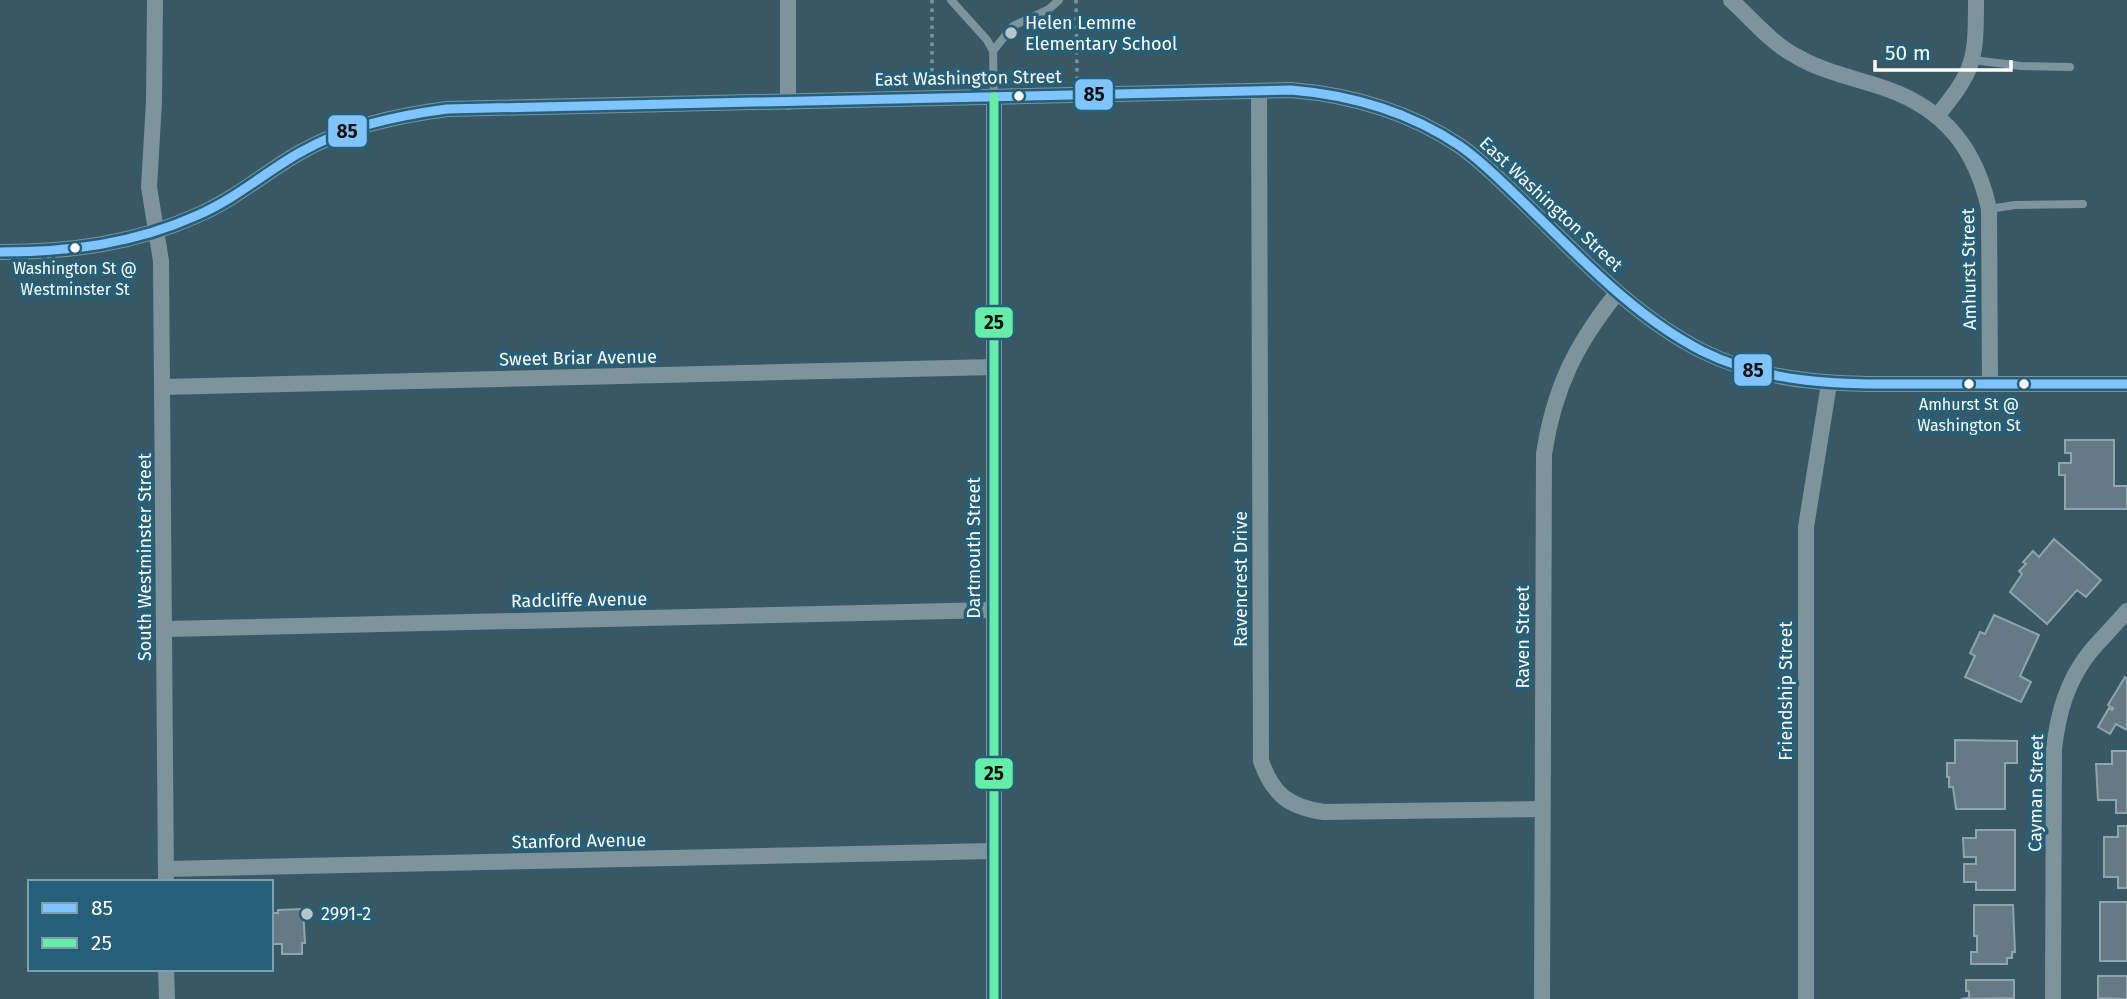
<svg xmlns="http://www.w3.org/2000/svg" width="2127" height="999" font-family="'Fira Sans',sans-serif">
	<rect width="100%" height="100%" fill="#395865"/>
	<g fill="#647b85" stroke="#90a4ac" stroke-width="2">
		<polygon points="2065,440 2114,440 2114,486 2127,486 2127,509 2065,509 2065,475 2059,475 2059,463 2071,463 2071,453 2065,453"/>
		<polygon points="2054,539 2101,580 2086,597 2077,590 2047,624 2010,592 2022,574 2019,571 2026,564 2023,562 2033,551 2039,557"/>
		<polygon points="1994,615 2039,635 2020,676 2031,682 2021,702 1965,677 1975,656 1970,653 1980,632 1985,634"/>
		<polygon points="2125,677 2127,678 2127,730 2116,724 2110,734 2098,727 2109,708 2112,710 2113,708 2108,705"/>
		<polygon points="1955,740 2017,741 2017,763 2005,763 2005,809 1956,809 1953,787 1949,787 1949,777 1947,777 1947,763 1955,763"/>
		<polygon points="2112,751 2127,751 2127,813 2116,813 2116,800 2098,800 2096,764 2112,764"/>
		<polygon points="2118,826 2127,826 2127,888 2118,888 2118,877 2104,877 2104,837 2118,837"/>
		<polygon points="1976,830 2015,830 2015,890 1976,890 1976,882 1964,882 1964,864 1976,864 1976,857 1964,857 1963,838 1976,838"/>
		<rect x="2100" y="902" width="27" height="59"/>
		<polygon points="1974,905 2013,905 2015,952 2012,952 2012,958 2007,958 2007,964 1971,964 1971,952 1977,952 1977,936 1974,936"/>
		<polygon points="303,909 305,943 302,943 302,954 282,954 282,944 271,944 271,913 278,913 278,910"/>
		<polygon points="2098,976 2127,976 2127,999 2098,998"/>
		<polygon points="1966,980 2014,980 2014,998 1961,999 1969,998 1969,991 1966,991"/>
	</g>
	<g fill="none" stroke-linecap="round" stroke-linejoin="round">
		<g stroke="#7d949c" stroke-width="3.5" stroke-dasharray="3.5 5" stroke-linecap="butt">
			<polyline points="932,0 932,82"/>
			<polyline points="1076,0 1077,78"/>
		</g>
		<g stroke="#7d949c" stroke-width="8">
			<polyline points="951,0 987,40 993,51 1013,26 1049,9 1059,0"/>
			<polyline points="993,51 994,97"/>
			<polyline points="1974,60 2021,66 2070,67"/>
			<polyline points="1989,209 2015,205 2083,204"/>
		</g>
		<g stroke="#7d949c" stroke-width="16">
			<polyline points="155,0 154,102 149,187 161,261 166,882"/>
			<path d="M1731,0c21,19 40,43 65,56 29,17 60,22 91,33 59,21 89,61 102,120l1,175"/>
			<path d="M1259,91l2,670c12,34 28,46 63,51l218,-3"/>
			<polyline points="788,102 788,0"/>
			<path d="M1937,116c38,-46 39,-57 39,-116"/>
			<path d="M0,252c69,0 134,-8 198,-37 37,-16 66,-42 101,-62 45,-26 96,-37 148,-44l844,-19c61,5 117,21 169,56 23,16 43,37 63,56 56,54 109,113 179,149 74,37 154,33 234,33 64,0 127,0 191,0"/>
			<polyline points="163,387 994,367"/>
			<polyline points="165,629 994,610"/>
			<polyline points="166,869 993,851"/>
			<polyline points="166,969 167,999"/>
			<polyline points="994,999 994,97"/>
			<path d="M1542,999l2,-545c10,-66 32,-110 73,-161"/>
			<polyline points="1806,999 1806,527 1829,384"/>
			<path d="M2053,999l1,-250c4,-36 13,-68 36,-97 12,-14 25,-27 37,-41"/>
		</g>
		<g stroke="#265f78" stroke-width="14">
			<path id="bus-1" d="M0,252c69,0 134,-8 198,-37 37,-16 66,-42 101,-62 45,-26 96,-37 148,-44l844,-19c61,5 117,21 169,56 23,16 43,37 63,56 56,54 109,113 179,149 74,37 154,33 234,33 64,0 127,0 191,0"/>
		</g>
		<g stroke="#265f78" stroke-width="14">
			<polyline id="bus-2" points="994,999 994,97"/>
		</g>
		<use href="#bus-1" stroke="#80c4ff" stroke-width="9"/>
		<use href="#bus-2" stroke="#66eda8" stroke-width="9"/>
	</g>
	<g fill="#bac5c9" stroke="#265f78" stroke-width="2.5">
		<circle cx="1011" cy="33" r="7"/>
		<circle cx="307" cy="914" r="7"/>
	</g>
	<g fill="#fff" stroke="#265f78" stroke-width="2.5">
		<circle cx="1019" cy="96" r="6"/>
		<circle cx="75" cy="248" r="6"/>
		<circle cx="1969" cy="384" r="6"/>
		<circle cx="2024" cy="384" r="6"/>
	</g>
	<g text-anchor="middle" stroke-width="7" stroke-linejoin="round" paint-order="stroke">
		<g font-size="16" fill="#fff" stroke="#265f78">
			<text x="75" y="274">Washington St @<tspan x="75" dy="21">Westminster St</tspan></text>
			<text x="1969" y="410">Amhurst St @<tspan x="1969" dy="21">Washington St</tspan></text>
		</g>
		<g font-size="18" fill="#fff" stroke="#265f78" text-anchor="start">
			<text x="1025" y="29">Helen Lemme<tspan x="1025" dy="21">Elementary School</tspan></text>
			<text x="321" y="920">2991-2</text>
		</g>
		<g font-size="18" fill="#fff" stroke="#265f78">
			<text transform="translate(968 78) rotate(-1)" y="6">East Washington Street</text>
			<text transform="translate(1551 204) rotate(43)" y="6">East Washington Street</text>
			<text transform="translate(1969 269) rotate(-91)" y="6">Amhurst Street</text>
			<text transform="translate(578 358) rotate(-1)" y="6">Sweet Briar Avenue</text>
			<text transform="translate(974 548) rotate(-90)" y="6">Dartmouth Street</text>
			<text transform="translate(145 557) rotate(-90)" y="6">South Westminster Street</text>
			<text transform="translate(1241 579) rotate(-90)" y="6">Ravencrest Drive</text>
			<text transform="translate(579 600) rotate(-1)" y="6">Radcliffe Avenue</text>
			<text transform="translate(1523 637) rotate(-90)" y="6">Raven Street</text>
			<text transform="translate(1786 691) rotate(-90)" y="6">Friendship Street</text>
			<text transform="translate(2036 793) rotate(-89)" y="6">Cayman Street</text>
			<text transform="translate(579 841) rotate(-1)" y="6">Stanford Avenue</text>
		</g>
	</g>
	<g stroke="#265f78" stroke-width="2.5">
		<rect x="1074" y="78" width="40" height="33" rx="7" fill="#80c4ff"/>
		<rect x="327" y="114" width="41" height="34" rx="7" fill="#80c4ff"/>
		<rect x="974" y="306" width="40" height="33" rx="7" fill="#66eda8"/>
		<rect x="1733" y="353" width="40" height="34" rx="7" fill="#80c4ff"/>
		<rect x="974" y="757" width="40" height="33" rx="7" fill="#66eda8"/>
	</g>
	<g font-size="19" text-anchor="middle" font-weight="bold" fill="#111">
		<text x="1094" y="101">85</text>
		<text x="347" y="138">85</text>
		<text x="994" y="329">25</text>
		<text x="1753" y="377">85</text>
		<text x="994" y="780">25</text>
	</g>
	<rect x="28" y="880" width="245" height="91" fill="#265f78" stroke="#7d9fae" stroke-width="2"/>
	<rect x="42" y="903" width="35" height="10" fill="#80c4ff" stroke="#7d9fae" stroke-width="2"/>
	<text x="91" y="915" font-size="21" fill="#ffffff">85</text>
	<rect x="42" y="938" width="35" height="10" fill="#66eda8" stroke="#7d9fae" stroke-width="2"/>
	<text x="91" y="950" font-size="21" fill="#ffffff">25</text>
	<path d="M1875 60v10h136v-10" fill="none" stroke="#ffffff" stroke-width="3.5"/>
	<text x="1885" y="60" font-size="21" fill="#ffffff" stroke="#265f78" stroke-width="5" paint-order="stroke">50 m</text>
</svg>
